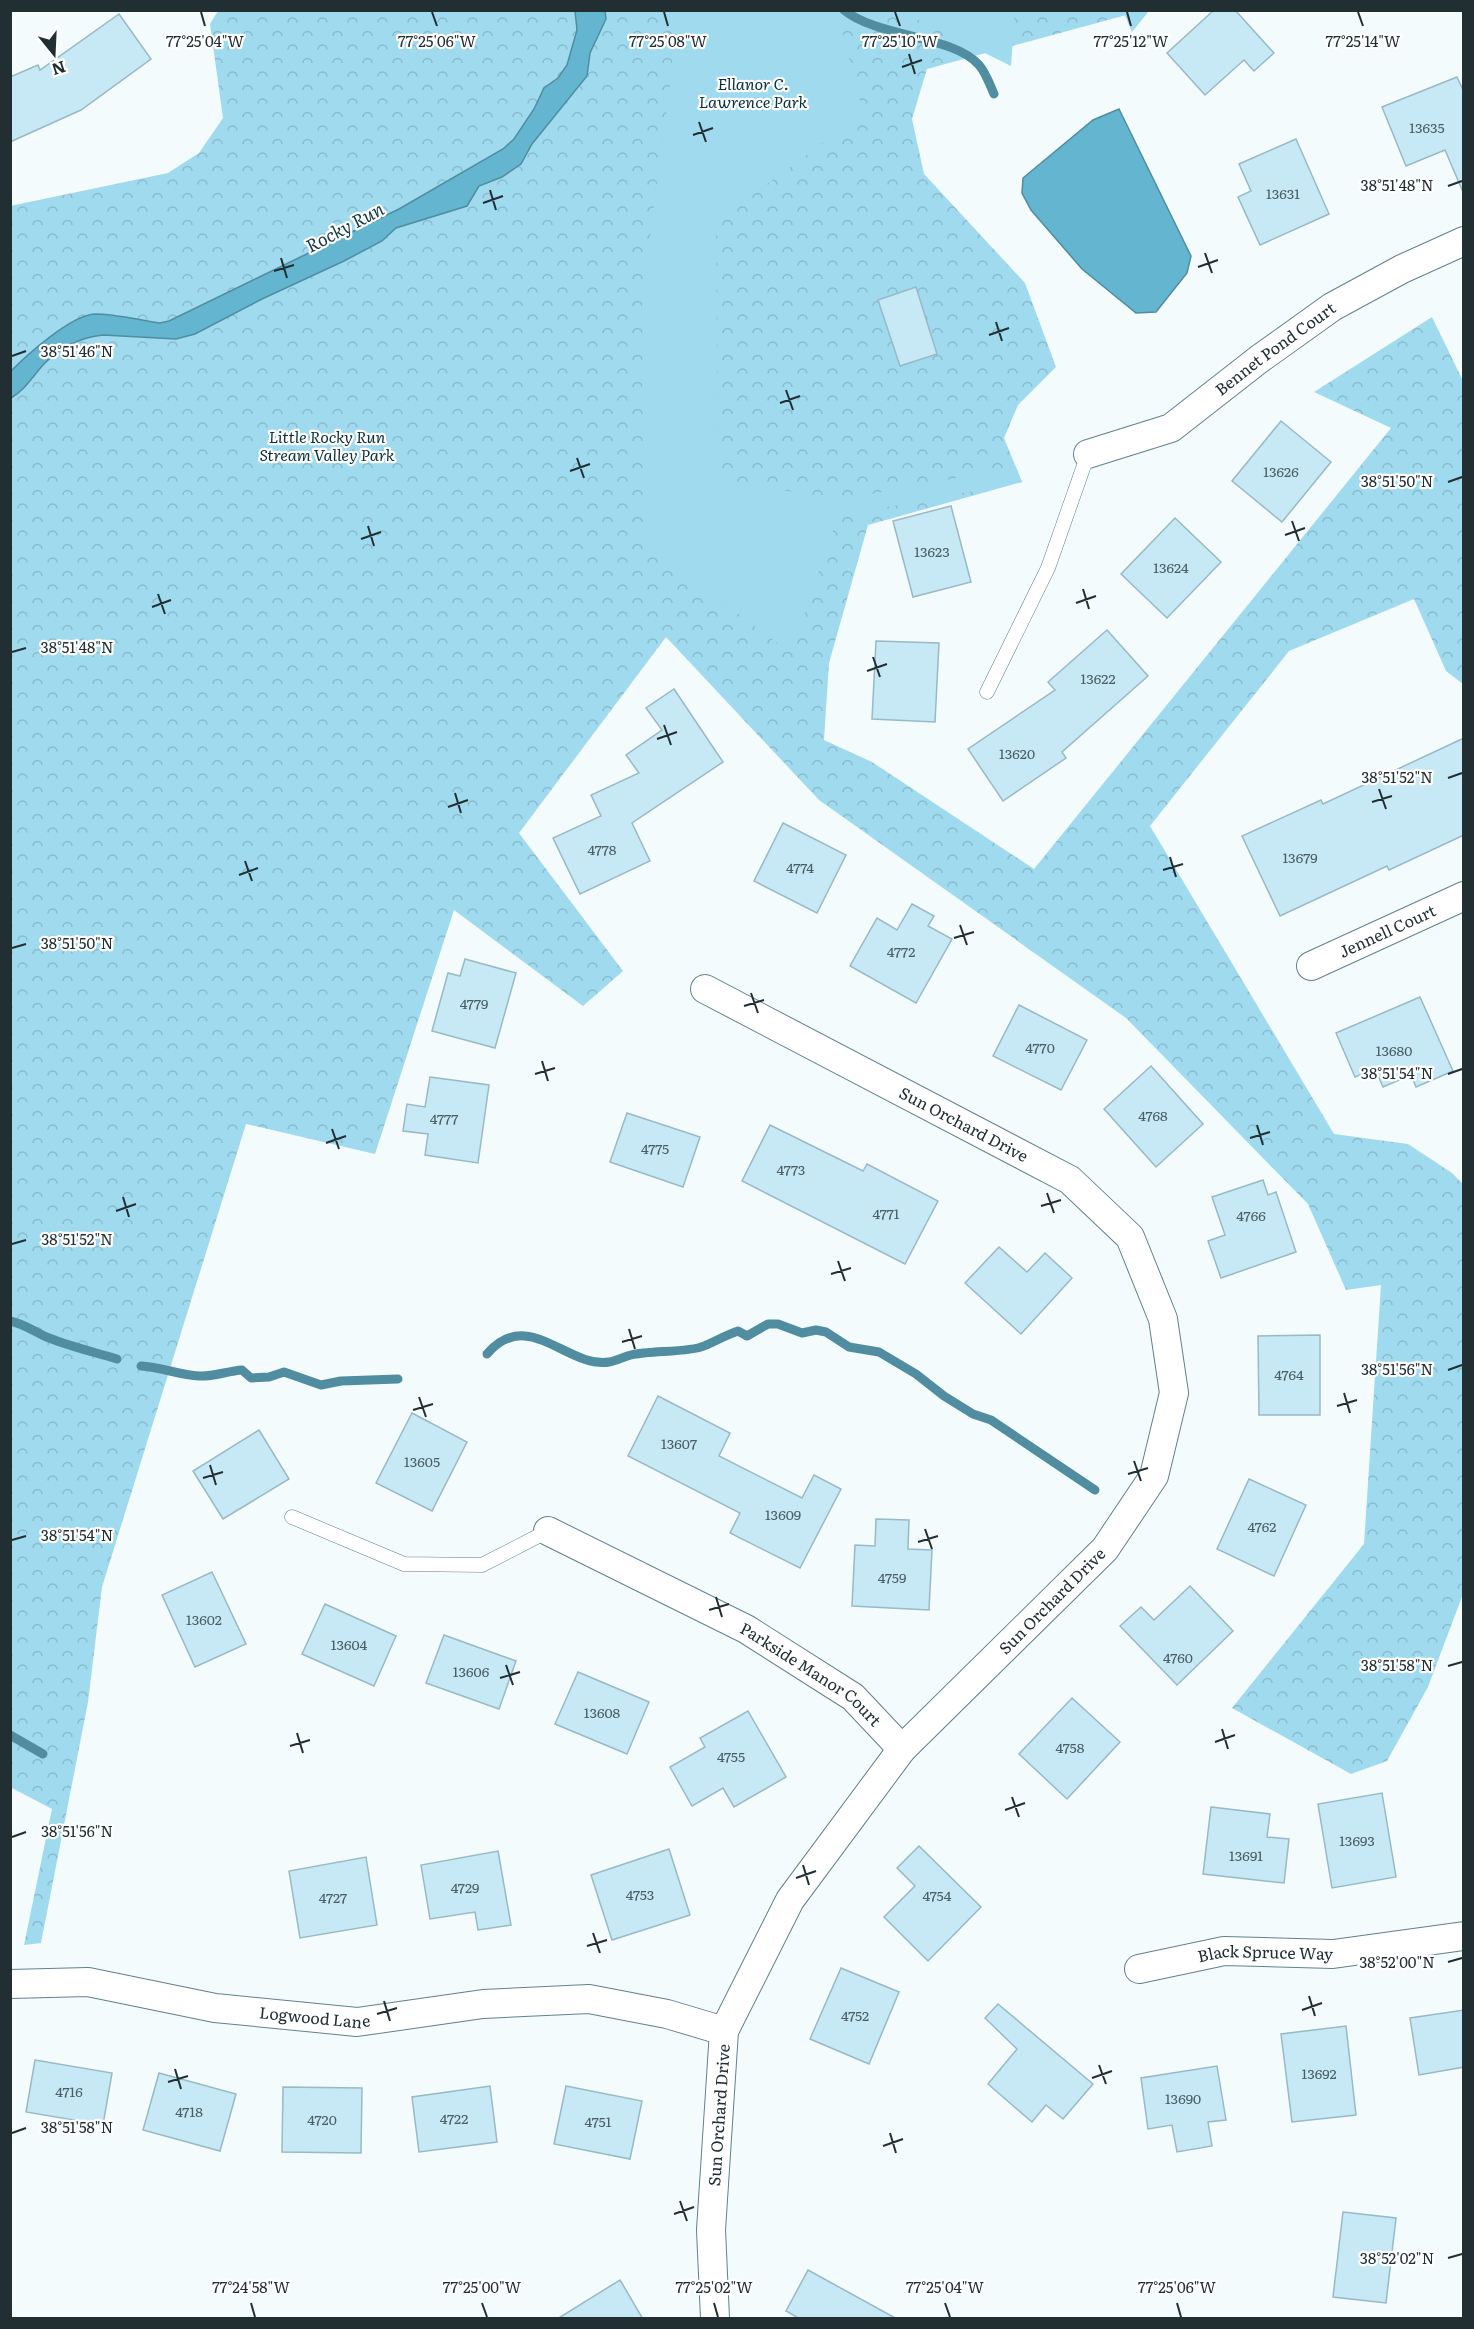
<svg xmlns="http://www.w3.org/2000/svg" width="1474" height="2329" font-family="Literata,serif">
	<defs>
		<pattern id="forest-crowns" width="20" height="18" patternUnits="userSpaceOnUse" patternTransform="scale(1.5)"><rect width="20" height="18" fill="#9fdaef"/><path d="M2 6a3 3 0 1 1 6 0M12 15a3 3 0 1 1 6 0" fill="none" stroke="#89bbcd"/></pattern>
	</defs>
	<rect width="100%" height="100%" fill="#f4fbfd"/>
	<polygon fill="url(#forest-crowns)" points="218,11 1141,11 927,69 912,119 924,174 1025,283 1056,367 1018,405 1004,438 1022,482 868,525 829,663 824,740 872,762 1034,869 1391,428 1314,392 1432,317 1463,381 1463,684 1446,671 1414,599 1289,651 1150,826 1334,1134 1408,1144 1452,1173 1463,1184 1463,1594 1428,1687 1387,1761 1351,1774 1232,1708 1364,1544 1381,1285 1346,1290 1308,1204 1126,1018 819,800 666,637 519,833 623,971 583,1006 454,910 375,1154 246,1124 102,1587 88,1702 41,1943 24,1945 52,1809 10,1787 10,206 168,173 199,153 223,118 210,24"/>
	<g fill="#9fdaef">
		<polygon points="675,11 837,11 863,113 716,222 718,481 844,499 1016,467 1022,482 838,516 791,653 643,544 642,296 671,78"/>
		<polygon points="900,11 1015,11 1011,66"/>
		<polygon points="1123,11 1149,11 1132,32"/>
	</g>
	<g fill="#64b5cf" stroke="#508da0" stroke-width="1.5">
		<path d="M575,11h30l1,8 -16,34 -3,23 -55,68 -11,20 -19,13 -23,9 -12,20 -71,22 -14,13 -38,20 -82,38 -67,35 -19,5 -73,-4c-22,2 -44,13 -59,29 -11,12 -19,26 -33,34v-27c16,-16 60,-56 84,-57 21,0 44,6 65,9l9,-2 230,-112 104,-60 11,-10 20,-30 10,-21 14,-10 9,-13 10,-35z"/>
		<polygon points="1119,109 1191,256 1187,273 1156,312 1136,313 1082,269 1031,210 1022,193 1023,178 1093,120"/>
	</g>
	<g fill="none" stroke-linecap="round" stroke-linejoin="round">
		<g stroke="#508da0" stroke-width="9">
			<path d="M844,10c34,28 109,25 135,55 7,8 11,20 15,29"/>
			<path d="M10,1321c15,3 26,12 39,17 23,9 45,14 68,21"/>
			<path d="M487,1354c41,-48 81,15 122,8 7,-1 14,-5 22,-7 19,-5 57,-2 73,-9 12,-5 22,-11 34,-15l9,5 21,-12h10l24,9 14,-3 10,2 23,15 30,5 37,22 28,22 29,18 18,6 104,70"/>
			<path d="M141,1366c20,1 38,9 58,10 13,1 29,-5 43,-6l9,8 18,-1 15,-5 37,13 20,-4 57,-2"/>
			<polyline points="10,1735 43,1754"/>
		</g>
	</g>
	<g fill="#c7e9f6" stroke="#98b9c6" stroke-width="1.5">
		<polygon points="1214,10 1235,10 1274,53 1254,71 1244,60 1205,95 1167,53"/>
		<polygon points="119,14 151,59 81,110 10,142 10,77 38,65 40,70"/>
		<polygon points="1457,77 1464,92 1463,192 1445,150 1406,166 1382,107"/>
		<polygon points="1296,139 1329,214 1260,245 1238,197 1251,191 1239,164"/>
		<polygon points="916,287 937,354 900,366 878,300"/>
		<polygon points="1281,421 1331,462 1282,522 1232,481"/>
		<polygon points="951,506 971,582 913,597 893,521"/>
		<polygon points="1175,518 1221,562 1167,618 1121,574"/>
		<polygon points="1107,630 1148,676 1062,752 1066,758 1003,801 968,749 1055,690 1048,682"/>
		<polygon points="876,641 939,643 935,722 872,719"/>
		<polygon points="674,689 723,762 632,823 650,861 580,894 553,838 601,816 591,795 639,773 626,755 662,730 646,708"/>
		<polygon points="1464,738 1464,835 1389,870 1387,866 1280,916 1242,836 1321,800 1323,804"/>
		<polygon points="783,823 846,855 817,913 754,881"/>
		<polygon points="912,904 934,916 928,926 952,939 916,1003 850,966 877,918 897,930"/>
		<polygon points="465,959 516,973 495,1048 432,1031 448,973 460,976"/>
		<polygon points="1420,997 1453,1071 1416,1087 1411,1075 1383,1087 1375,1069 1355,1077 1336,1033"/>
		<polygon points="1019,1005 1087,1040 1061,1090 993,1056"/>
		<polygon points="1151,1066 1203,1124 1156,1167 1104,1109"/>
		<polygon points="430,1077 489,1085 478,1163 425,1155 428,1134 403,1131 407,1104 425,1107"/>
		<polygon points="627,1113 700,1137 683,1187 610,1162"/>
		<polygon points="770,1125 863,1171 867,1164 938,1201 905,1264 742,1181"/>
		<polygon points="1263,1180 1268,1195 1276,1192 1296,1252 1221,1278 1208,1241 1225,1235 1212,1197"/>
		<polygon points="999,1247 1027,1272 1045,1253 1072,1278 1021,1334 965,1283"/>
		<polygon points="1320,1335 1320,1415 1259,1415 1258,1336"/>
		<polygon points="658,1396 730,1433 719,1456 802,1498 814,1475 841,1489 800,1568 730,1533 740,1513 628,1456"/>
		<polygon points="412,1413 467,1442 432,1511 376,1483"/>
		<polygon points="259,1430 289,1479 223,1519 193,1471"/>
		<polygon points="1249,1479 1306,1505 1274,1576 1217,1549"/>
		<polygon points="876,1519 909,1520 908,1549 932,1550 929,1610 852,1606 855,1545 875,1546"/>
		<polygon points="212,1572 246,1644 195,1667 162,1595"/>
		<polygon points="1190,1586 1233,1631 1177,1685 1120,1626 1141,1607 1154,1620"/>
		<polygon points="325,1604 396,1636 374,1686 302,1654"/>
		<polygon points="444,1635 516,1661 499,1709 426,1683"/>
		<polygon points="578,1672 649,1702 627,1754 555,1724"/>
		<polygon points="1072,1698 1120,1742 1067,1799 1019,1754"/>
		<polygon points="748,1711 786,1777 734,1807 723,1788 692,1806 670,1767 705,1747 700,1738"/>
		<polygon points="1382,1793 1396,1877 1332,1888 1318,1804"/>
		<polygon points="1211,1807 1270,1814 1267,1837 1289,1839 1284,1883 1203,1874"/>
		<polygon points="919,1846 981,1907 928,1961 884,1917 915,1886 897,1868"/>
		<polygon points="669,1849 690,1915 612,1940 591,1875"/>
		<polygon points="498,1851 511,1925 478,1930 475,1912 430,1919 421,1865"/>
		<polygon points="366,1857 377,1925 300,1938 289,1871"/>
		<polygon points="841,1968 899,1992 869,2064 810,2039"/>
		<polygon points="998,2004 1093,2084 1063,2119 1046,2105 1032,2122 988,2084 1017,2049 985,2018"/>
		<polygon points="1464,2010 1464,2067 1419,2075 1410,2018"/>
		<polygon points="1346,2026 1356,2115 1292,2122 1281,2034"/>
		<polygon points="35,2060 112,2073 103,2125 26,2112"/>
		<polygon points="1217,2066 1226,2120 1208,2122 1212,2146 1177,2152 1172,2125 1148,2129 1141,2078"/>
		<polygon points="159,2073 236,2094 220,2151 143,2130"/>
		<polygon points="490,2086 497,2142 419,2152 412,2097"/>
		<polygon points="566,2086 642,2101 630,2159 554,2144"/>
		<polygon points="283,2087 362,2088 361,2153 282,2152"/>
		<polygon points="1343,2212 1396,2218 1386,2303 1333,2297"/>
		<polygon points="808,2270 897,2319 800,2319 786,2311"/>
		<polygon points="620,2280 643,2319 557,2319"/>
	</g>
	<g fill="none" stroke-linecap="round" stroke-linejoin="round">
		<g stroke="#61818c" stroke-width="15">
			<g id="service">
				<polyline points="987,692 1048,568 1088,454"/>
				<polyline points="292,1517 404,1564 482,1565 548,1531"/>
			</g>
		</g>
		<g stroke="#61818c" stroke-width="30">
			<g id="minor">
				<path id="s1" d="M1088,454l83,-26 87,-68 74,-53 70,-38 62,-28"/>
				<path id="s2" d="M1311,966l153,-70"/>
				<path id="s3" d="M705,989l365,191 60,57 33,82 11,74 -20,83 -49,73 -203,200 -112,151 -66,131 -13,199 4,88"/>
				<path id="s4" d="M548,1531l198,98 107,68 49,52"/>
				<path id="s5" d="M1139,1969l85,-18 109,3 131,-18"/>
				<path id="s6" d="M10,1984l78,-2 127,26 142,14 126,-18 106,-5 78,15 57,17"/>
			</g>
		</g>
		<use href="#service" stroke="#fff" stroke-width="14"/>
		<use href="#minor" stroke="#fff" stroke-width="28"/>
	</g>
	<path fill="none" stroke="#212f33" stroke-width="2" d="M201,12l4,14M432,12l5,14M664,12l4,14M895,12l5,14M1127,12l4,14M1358,12l5,14M909,54l6,20M902,67l20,-7M699,122l7,20M693,135l20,-7M1448,186l14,-5M490,190l6,20M483,203l20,-7M1205,253l7,20M281,258l6,20M1198,267l20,-7M274,271l20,-6M996,322l6,19M989,335l20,-7M12,356l14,-5M786,390l7,20M780,403l20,-7M577,458l7,20M570,471l20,-7M1448,482l14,-5M1292,521l7,20M368,526l6,20M1285,535l20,-7M361,539l20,-7M1083,589l6,20M158,594l7,20M1076,603l20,-7M152,607l19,-7M12,652l14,-4M873,657l7,20M867,671l20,-7M664,725l7,20M657,739l20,-7M1448,778l14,-5M1379,789l7,20M455,793l6,20M1372,802l20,-6M448,807l20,-7M1170,857l6,20M245,861l7,20M1163,870l20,-6M239,875l19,-7M960,925l7,20M954,938l20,-6M12,948l14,-4M751,993l7,20M744,1006l20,-6M542,1061l6,20M535,1074l20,-6M1448,1074l14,-5M1257,1125l6,20M332,1129l7,20M1250,1138l20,-6M326,1143l20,-7M1047,1193l7,20M123,1197l6,20M1041,1206l20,-6M116,1211l20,-7M12,1244l14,-4M838,1261l7,20M831,1274l20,-6M629,1329l6,20M622,1342l20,-6M1448,1370l14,-5M1344,1393l6,20M419,1397l7,20M1337,1406l20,-6M413,1410l20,-6M1134,1461l7,20M210,1465l6,20M1128,1474l20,-6M203,1478l20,-6M925,1529l7,20M12,1540l14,-4M918,1542l20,-6M716,1597l6,20M709,1610l20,-6M506,1665l7,20M1448,1666l14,-4M500,1678l20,-6M1222,1729l6,20M297,1733l6,20M1215,1742l20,-7M290,1746l20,-6M1012,1797l7,20M1005,1810l20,-7M12,1837l14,-5M803,1865l6,20M796,1878l20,-7M593,1933l7,20M587,1946l20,-6M1448,1962l14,-4M1309,1996l6,20M384,2001l6,20M1302,2010l20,-7M377,2014l20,-6M1099,2065l7,19M175,2069l6,20M1092,2078l20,-7M168,2082l20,-6M12,2133l14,-5M890,2133l6,20M883,2146l20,-7M680,2201l7,20M674,2214l20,-7M1448,2258l14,-4M251,2303l4,14M482,2303l5,14M714,2303l4,14M945,2303l5,14M1177,2303l4,14"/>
	<g text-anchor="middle" stroke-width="4.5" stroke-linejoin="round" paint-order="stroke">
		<g font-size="14" fill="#4a5e64">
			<text x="1427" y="133">13635</text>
			<text x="1283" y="199">13631</text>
			<text x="1281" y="477">13626</text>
			<text x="932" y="557">13623</text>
			<text x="1171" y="573">13624</text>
			<text x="1098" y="684">13622</text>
			<text x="1017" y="759">13620</text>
			<text x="602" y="855">4778</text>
			<text x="1300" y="863">13679</text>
			<text x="800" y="873">4774</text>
			<text x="901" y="957">4772</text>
			<text x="474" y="1009">4779</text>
			<text x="1040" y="1053">4770</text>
			<text x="1394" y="1056">13680</text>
			<text x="1153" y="1121">4768</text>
			<text x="444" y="1124">4777</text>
			<text x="655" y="1154">4775</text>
			<text x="791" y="1175">4773</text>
			<text x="886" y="1219">4771</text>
			<text x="1251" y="1221">4766</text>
			<text x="1289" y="1380">4764</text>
			<text x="679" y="1449">13607</text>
			<text x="422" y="1467">13605</text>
			<text x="783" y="1520">13609</text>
			<text x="1262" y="1532">4762</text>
			<text x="892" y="1583">4759</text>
			<text x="204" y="1625">13602</text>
			<text x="349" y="1650">13604</text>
			<text x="1178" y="1663">4760</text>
			<text x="471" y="1677">13606</text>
			<text x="602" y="1718">13608</text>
			<text x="1070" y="1753">4758</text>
			<text x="731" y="1762">4755</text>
			<text x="1357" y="1846">13693</text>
			<text x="1246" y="1861">13691</text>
			<text x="465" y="1893">4729</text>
			<text x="640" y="1900">4753</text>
			<text x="937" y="1901">4754</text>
			<text x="333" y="1903">4727</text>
			<text x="855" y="2021">4752</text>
			<text x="1319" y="2079">13692</text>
			<text x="69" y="2097">4716</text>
			<text x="1183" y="2104">13690</text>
			<text x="189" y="2117">4718</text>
			<text x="454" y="2124">4722</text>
			<text x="322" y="2125">4720</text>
			<text x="598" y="2127">4751</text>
		</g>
		<g font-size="16" font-style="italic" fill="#09303c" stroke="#fff">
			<text x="753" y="90">Ellanor C.<tspan x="753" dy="18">Lawrence Park</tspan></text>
			<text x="327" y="443">Little Rocky Run<tspan x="327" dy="18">Stream Valley Park</tspan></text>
		</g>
		<g font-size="16" fill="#212f33" stroke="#fff">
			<text dy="6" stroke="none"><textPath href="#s1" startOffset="218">Bennet Pond Court</textPath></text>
			<text dy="6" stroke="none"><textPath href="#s2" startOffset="84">Jennell Court</textPath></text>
			<text dy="6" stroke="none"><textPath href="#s3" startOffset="292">Sun Orchard Drive</textPath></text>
			<text transform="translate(1052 1601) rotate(-45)" y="6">Sun Orchard Drive</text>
			<text dy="6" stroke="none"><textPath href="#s4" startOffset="300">Parkside Manor Court</textPath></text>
			<text dy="6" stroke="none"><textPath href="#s5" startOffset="128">Black Spruce Way</textPath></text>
			<text dy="6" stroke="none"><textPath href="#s6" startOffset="308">Logwood Lane</textPath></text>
			<text transform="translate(719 2115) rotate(-86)" y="6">Sun Orchard Drive</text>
		</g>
		<g font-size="18" font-style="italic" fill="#123844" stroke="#fff">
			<text transform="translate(345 228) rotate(-28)" y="6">Rocky Run</text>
		</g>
	</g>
	<g font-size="15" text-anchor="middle" fill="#212f33" stroke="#fff" stroke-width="4.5" stroke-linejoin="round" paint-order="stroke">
		<text x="205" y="47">77°25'04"W</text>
		<text x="437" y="47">77°25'06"W</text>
		<text x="668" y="47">77°25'08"W</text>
		<text x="900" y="47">77°25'10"W</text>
		<text x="1131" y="47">77°25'12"W</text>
		<text x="1363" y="47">77°25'14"W</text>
		<text x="1397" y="191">38°51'48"N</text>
		<text x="77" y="357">38°51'46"N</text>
		<text x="1397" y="487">38°51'50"N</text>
		<text x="77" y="653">38°51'48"N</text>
		<text x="1397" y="783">38°51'52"N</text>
		<text x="77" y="949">38°51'50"N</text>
		<text x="1397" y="1079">38°51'54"N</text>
		<text x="77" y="1245">38°51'52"N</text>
		<text x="1397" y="1375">38°51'56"N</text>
		<text x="77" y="1541">38°51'54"N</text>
		<text x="1397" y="1671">38°51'58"N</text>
		<text x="77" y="1837">38°51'56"N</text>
		<text x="1397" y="1968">38°52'00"N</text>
		<text x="77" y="2133">38°51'58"N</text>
		<text x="1397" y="2264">38°52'02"N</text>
		<text x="251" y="2293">77°24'58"W</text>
		<text x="482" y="2293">77°25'00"W</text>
		<text x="714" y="2293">77°25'02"W</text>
		<text x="945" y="2293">77°25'04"W</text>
		<text x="1177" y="2293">77°25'06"W</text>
	</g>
	<rect width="1474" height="2329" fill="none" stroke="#212f33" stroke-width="24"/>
	<g transform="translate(54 54) rotate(162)" stroke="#ffffff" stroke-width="4.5" paint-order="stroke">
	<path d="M0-4.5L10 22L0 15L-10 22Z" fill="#212f33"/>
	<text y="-9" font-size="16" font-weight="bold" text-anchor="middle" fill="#212f33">N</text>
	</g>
</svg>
